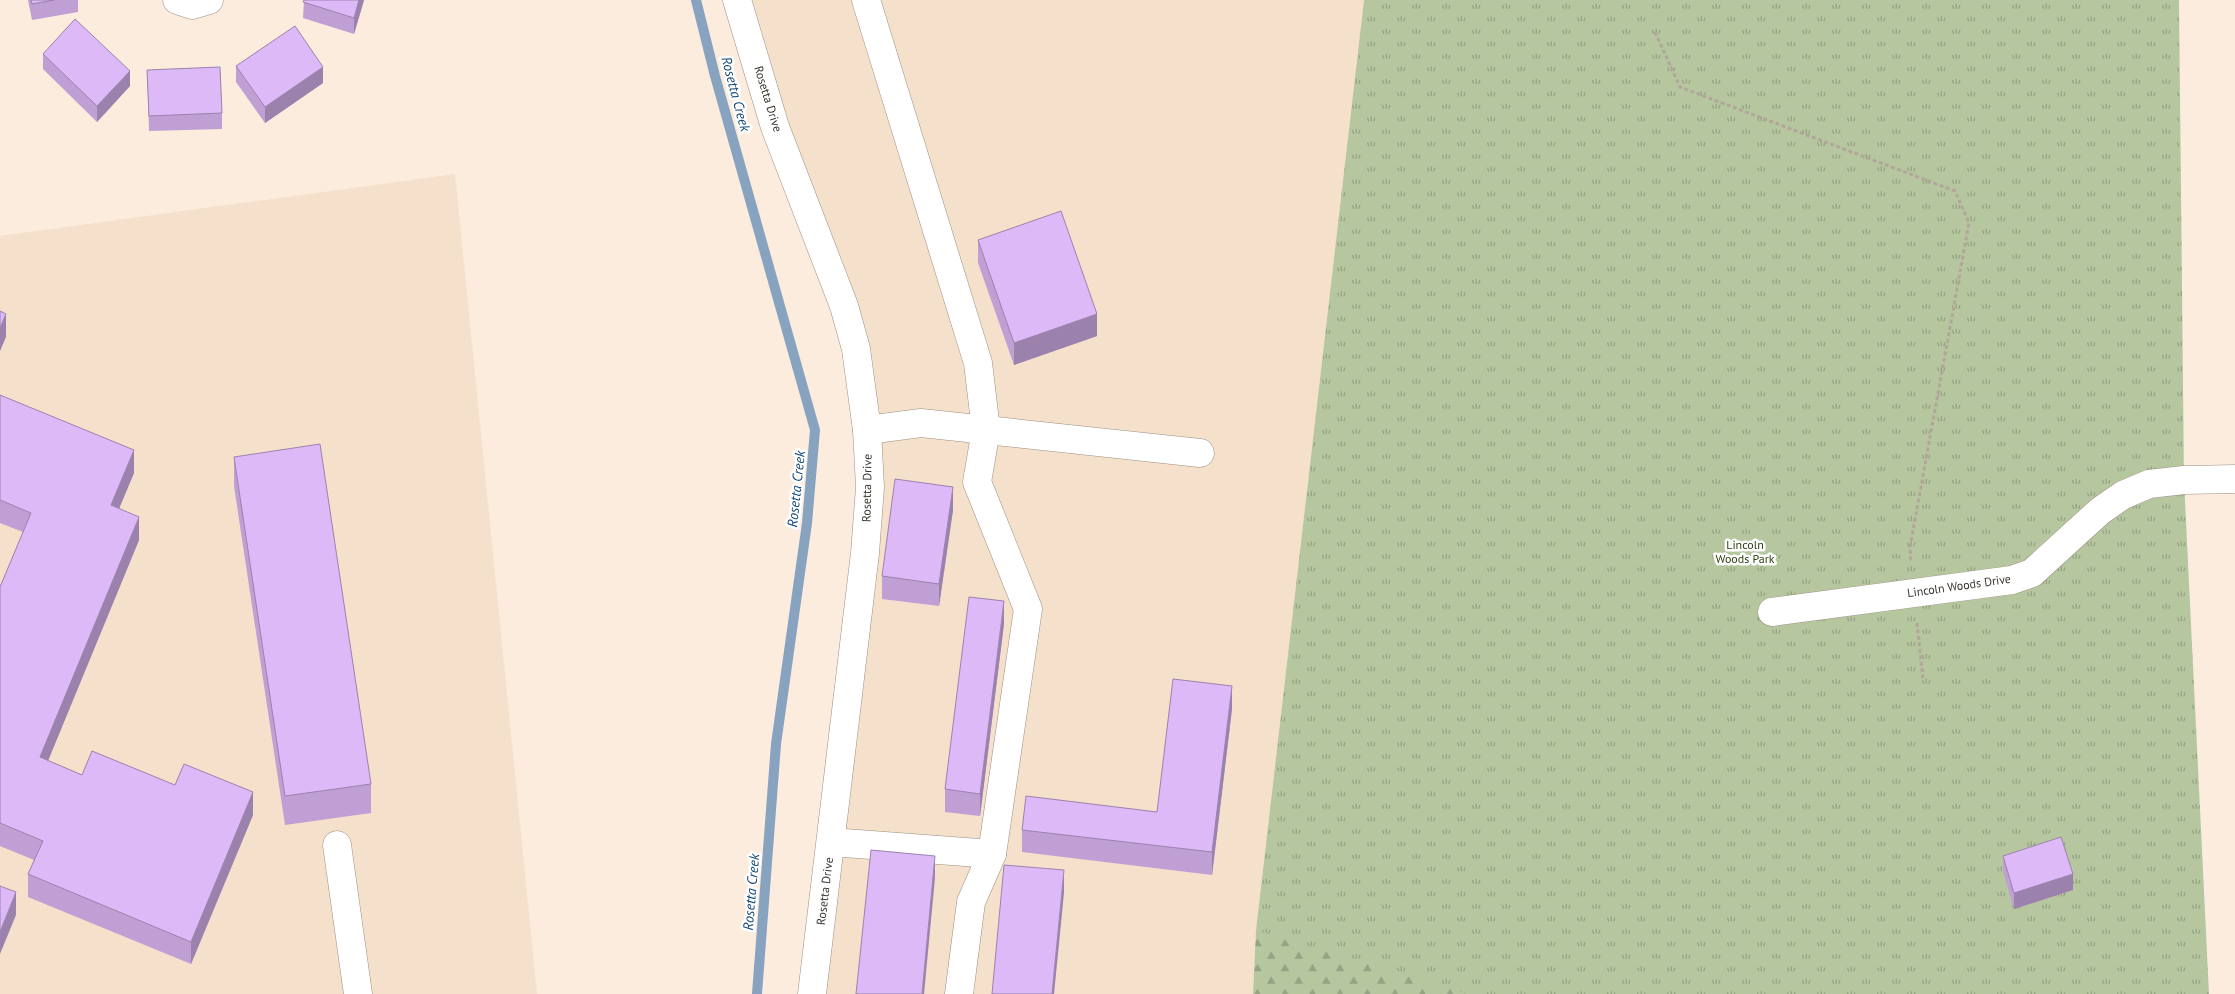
<svg xmlns="http://www.w3.org/2000/svg" width="2235" height="994" font-family="'PT Sans',sans-serif">
	<defs>
		<pattern id="forest-firs" width="22" height="20" patternUnits="userSpaceOnUse" patternTransform="scale(1.25)"><rect width="22" height="20" fill="#b6c7a0"/><path d="M5 1l3.5 6h-7zM16 11l3.5 6h-7z" fill="#95a283"/></pattern>
		<pattern id="park-tufts" width="24" height="20" patternUnits="userSpaceOnUse" patternTransform="scale(1.25)"><rect width="24" height="20" fill="#b6c7a0"/><path d="M3 7l-1-3M5 7V3M7 7l1-3M15 17l-1-3M17 17v-4M19 17l1-3" fill="none" stroke="#95a283"/></pattern>
	</defs>
	<rect width="100%" height="100%" fill="#fcecdd"/>
	<g fill="#f5e0cb">
		<polygon points="737,0 1364,0 1256,930 1253,994 804,994 865,553 856,349"/>
		<polygon points="455,174 537,994 0,994 0,236"/>
	</g>
	<polygon fill="url(#forest-firs)" points="1256,930 1394,944 1567,994 1253,994"/>
	<polygon fill="url(#park-tufts)" points="1364,0 2179,0 2184,480 2209,994 1467,994 1256,930"/>
	<g fill="none" stroke-linecap="round" stroke-linejoin="round">
		<polyline stroke="#88a3c0" stroke-width="10" points="696,0 715,76 815,430 807,523 776,744 757,994"/>
		<g stroke="#9d8f81" stroke-width="29">
			<g id="minor">
				<polyline points="177,0 192,5 209,0"/>
				<polyline points="737,0 775,127 844,306 856,349 867,430 870,487 865,553 812,994"/>
				<polyline points="866,0 978,363 986,430 977,482 1028,609 992,854 971,902 959,994"/>
				<polyline points="867,430 921,423 1200,453"/>
				<polyline points="1772,612 2012,580 2032,573 2100,511 2123,495 2149,484 2184,480 2235,479"/>
				<polyline points="831,842 992,854"/>
				<polyline points="337,845 358,994"/>
			</g>
		</g>
		<g stroke="#b2a69b" stroke-width="3" stroke-dasharray="4 2.5" stroke-linecap="butt">
			<polyline points="1655,32 1680,87 1955,191 1969,223 1910,547 1911,563"/>
			<polyline points="1917,623 1923,678"/>
		</g>
		<use href="#minor" stroke="#fff" stroke-width="28"/>
	</g>
	<g fill="#bf9fd4">
		<polygon points="28,0 78,0 78,12 32,20"/>
		<polygon points="304,0 364,0 354,34 303,18"/>
		<polygon points="43,54 130,86 97,122 43,69"/>
		<polygon points="236,66 323,83 265,123 236,82"/>
		<polygon points="147,70 222,113 222,129 149,131"/>
		<polygon points="978,240 1097,336 1014,365 978,263"/>
		<polygon points="0,395 134,473 119,508 139,540 48,761 82,775 175,785 253,815 191,964 28,897 28,874 34,860 0,846 0,587 23,532 0,523"/>
		<polygon points="234,457 371,784 371,813 285,825 234,486"/>
		<polygon points="953,510 939,606 882,599 882,576"/>
		<polygon points="1004,624 980,816 945,812 945,789"/>
		<polygon points="1232,709 1212,875 1022,852 1022,830 1157,812"/>
		<polygon points="2003,856 2073,890 2014,909 2003,871"/>
	</g>
	<g fill="#9b82ad">
		<polygon points="359,0 364,0 354,34 354,18"/>
		<polygon points="323,67 323,83 265,123 265,107"/>
		<polygon points="130,71 130,86 97,122 97,106"/>
		<polygon points="6,314 6,337 0,351 0,328"/>
		<polygon points="1097,314 1097,336 1014,365 1014,343"/>
		<polygon points="134,450 134,473 111,528 111,505"/>
		<polygon points="953,487 953,510 939,606 939,584"/>
		<polygon points="139,517 139,540 40,780 40,757"/>
		<polygon points="1004,601 1004,624 980,816 980,794"/>
		<polygon points="1232,686 1232,709 1212,875 1212,852"/>
		<polygon points="253,792 253,815 191,964 191,942"/>
		<polygon points="935,856 935,878 924,994 922,994"/>
		<polygon points="1064,870 1064,893 1054,994 1052,994"/>
		<polygon points="2073,874 2073,890 2014,909 2014,893"/>
		<polygon points="16,892 16,915 0,954 0,932"/>
	</g>
	<g fill="#deb9f7" stroke="#9b82ad">
		<polygon points="31,0 54,0 32,4"/>
		<polygon points="304,0 359,0 354,18 303,2"/>
		<polygon points="75,19 130,71 97,106 43,54"/>
		<polygon points="295,26 323,67 265,107 236,66"/>
		<polygon points="220,67 222,113 149,116 147,70"/>
		<polygon points="1061,211 1097,314 1014,343 978,240"/>
		<polygon points="0,311 6,314 0,328"/>
		<polygon points="0,395 134,450 111,505 139,517 40,757 82,775 92,751 175,785 184,764 253,792 191,942 28,874 43,841 0,823 0,587 31,513 0,500"/>
		<polygon points="320,444 371,784 285,796 234,457"/>
		<polygon points="895,479 953,487 939,584 882,576"/>
		<polygon points="969,597 1004,601 980,794 945,789"/>
		<polygon points="1173,679 1232,686 1212,852 1022,830 1026,796 1157,812"/>
		<polygon points="2061,837 2073,874 2014,893 2003,856"/>
		<polygon points="871,850 935,856 922,994 856,994"/>
		<polygon points="1004,865 1064,870 1052,994 992,994"/>
		<polygon points="0,886 16,892 0,932"/>
	</g>
	<g text-anchor="middle" stroke-width="5" stroke-linejoin="round" paint-order="stroke">
		<g font-size="12" fill="#3c3630" stroke="#fff">
			<text transform="translate(768 99) rotate(73)" y="4">Rosetta Drive</text>
			<text transform="translate(867 488) rotate(-89)" y="4">Rosetta Drive</text>
			<text transform="translate(1959 586) rotate(-8)" y="4">Lincoln Woods Drive</text>
			<text transform="translate(825 891) rotate(-83)" y="4">Rosetta Drive</text>
		</g>
		<g font-size="12" fill="#2e4011" stroke="#fff">
			<text x="1745" y="549">Lincoln<tspan x="1745" dy="14">Woods Park</tspan></text>
		</g>
		<g font-size="14" font-style="italic" fill="#144979" stroke="#fff">
			<text transform="translate(736 94) rotate(75)" y="5">Rosetta Creek</text>
			<text transform="translate(796 489) rotate(-84)" y="5">Rosetta Creek</text>
			<text transform="translate(751 892) rotate(-85)" y="5">Rosetta Creek</text>
		</g>
	</g>
</svg>
